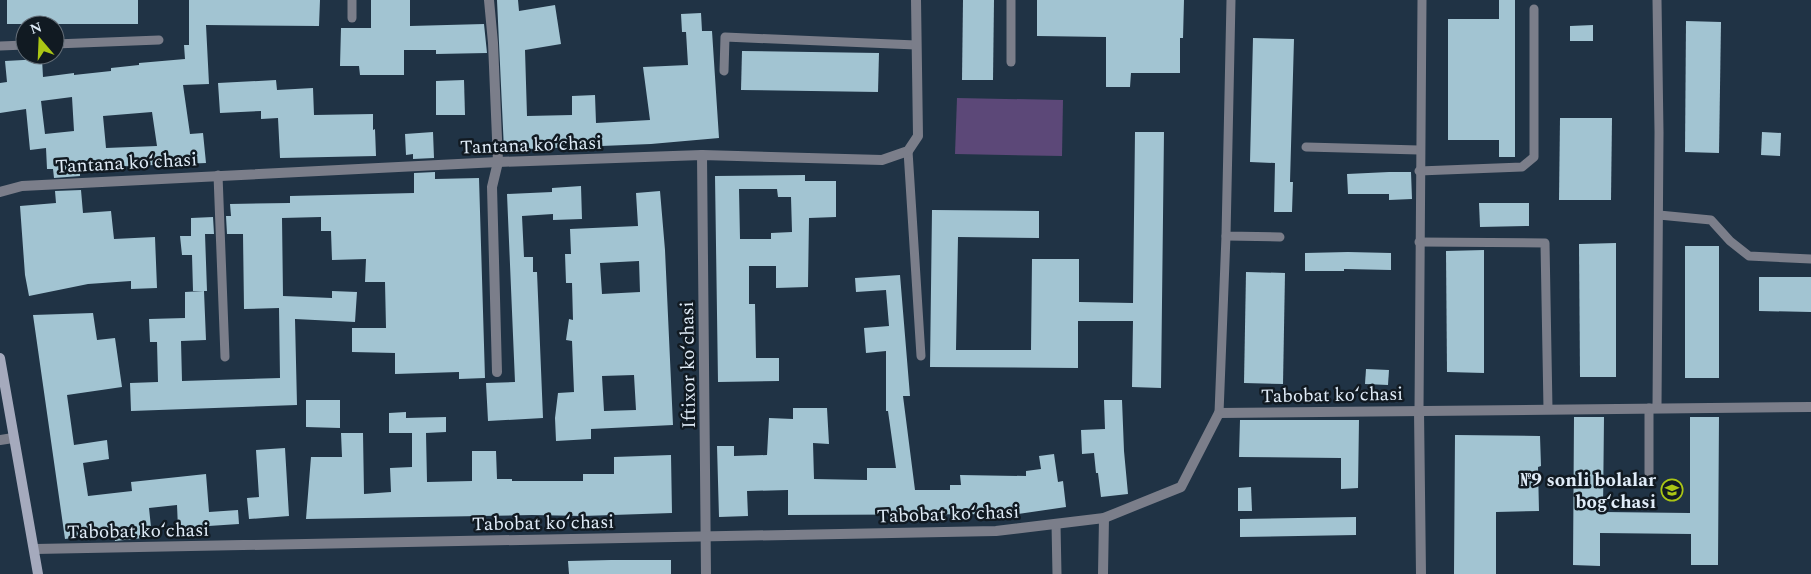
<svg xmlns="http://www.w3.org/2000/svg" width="1811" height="574" font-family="Spectral,serif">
	<rect width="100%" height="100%" fill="#203345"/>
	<polygon fill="#5c4878" points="957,98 1063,100 1062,156 955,154"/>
	<g fill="#a2c4d2" fill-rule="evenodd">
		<rect x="7" y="0" width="131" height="24"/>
		<path d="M189,0h131l-1,26 -113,-1 3,59 -26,1 7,49 13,-1 3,30 -126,5v8l-26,2 -1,-9h-6l-1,-21 -16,2 -4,-41 -26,4v-30l7,-1 -2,-21 37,-2 1,18 31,-4v2l37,-4v-3l28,-3v-2l46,-4 -1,-14h5zM72,97l2,34 -29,3 -4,-33zM152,112l5,34 -51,2 -3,-32z"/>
		<polygon points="371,0 410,0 410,26 484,24 487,53 436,54 436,50 404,50 404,75 360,75 359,66 340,66 341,28 371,28"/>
		<polygon points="497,0 518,0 519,11 555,5 561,44 525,50 527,116 572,115 572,96 595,95 596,123 650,120 643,67 688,65 686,32 682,32 681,14 701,13 702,31 712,31 719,138 651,144 504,150"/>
		<polygon points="963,0 994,0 993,80 962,80"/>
		<polygon points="1037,0 1184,0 1183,38 1180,38 1180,73 1131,73 1130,87 1106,87 1106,37 1037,36"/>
		<polygon points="1499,0 1515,0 1515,157 1499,157 1499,140 1448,140 1448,19 1499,19"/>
		<polygon points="1686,21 1721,22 1719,153 1685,152"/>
		<polygon points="1593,25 1593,41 1570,41 1570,26"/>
		<polygon points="1253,38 1294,39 1290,182 1293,182 1292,212 1274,212 1275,163 1250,162"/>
		<polygon points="742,51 879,53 878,92 741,90"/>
		<polygon points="276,80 277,90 313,88 314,115 373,114 373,130 375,129 376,156 280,158 278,118 261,119 261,111 220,113 218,83"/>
		<polygon points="464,80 465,115 436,115 436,81"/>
		<polygon points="1560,118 1612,118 1611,200 1559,200"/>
		<polygon points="433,132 434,158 413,159 413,154 406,155 405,134"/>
		<polygon points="1135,132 1164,132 1161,388 1132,387 1133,321 1078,321 1078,368 930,367 932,210 1039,211 1039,238 958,237 956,350 1031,350 1032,259 1079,259 1079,302 1133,303"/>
		<polygon points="1762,132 1781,133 1780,156 1761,155"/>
		<polygon points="435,172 435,179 479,178 485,378 459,379 459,372 395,374 395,353 352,352 352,328 386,328 385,282 365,282 366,259 332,260 331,231 321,231 321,217 282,218 283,296 332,298 332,291 357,292 355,322 295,319 297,405 131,411 130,383 158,382 157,342 150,342 149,319 185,318 185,292 204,291 206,340 181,341 182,381 280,378 279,308 244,309 243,234 227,234 226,216 231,216 230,204 290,203 290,196 414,193 414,173"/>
		<polygon points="1389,172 1411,172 1412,199 1389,200 1389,194 1348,194 1347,174"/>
		<path d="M805,175v6h31v36l-27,1 -1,69 -32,1v-22h-27v38h6l1,54h23v23l-61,1 -3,-206zM739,189h38l1,8h13l1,35 -21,1v6h-31z"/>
		<polygon points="581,186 582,219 553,220 553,214 522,216 524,257 533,257 533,272 537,272 543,418 488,421 486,383 515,382 507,194 552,192 552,188"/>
		<polygon points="81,190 83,213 111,211 114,239 155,237 157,288 131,289 131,281 88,284 29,296 25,275 20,206 56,203 55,191"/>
		<path d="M660,191l5,59 8,175 -82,4v10l-35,2 -1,-23 3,-25 16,-1 -2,-51 -6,-1 3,-21 4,1 -1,-37h-6l-1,-29h6l-1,-25 68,-3 -2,-33zM639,261l1,31 -38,2 -2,-31zM634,375l2,35 -32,1 -2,-35z"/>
		<polygon points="1479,203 1529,203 1529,226 1480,227"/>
		<polygon points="213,217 214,234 205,234 207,291 193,291 192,255 182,255 180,236 191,236 191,218"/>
		<polygon points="1616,243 1616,377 1580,377 1579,244"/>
		<rect x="1685" y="246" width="34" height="132"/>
		<polygon points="1484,250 1484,373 1447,372 1446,251"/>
		<polygon points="1348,252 1391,253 1391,270 1344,269 1344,271 1305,271 1305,253"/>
		<polygon points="1246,272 1285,273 1283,384 1244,383"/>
		<polygon points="900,275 910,396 903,396 915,490 950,490 950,485 961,485 960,475 1026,476 1026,471 1041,469 1039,456 1054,454 1058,482 1063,481 1066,507 1018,514 788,515 788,490 747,491 748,516 719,517 717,446 734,446 734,456 767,455 769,418 793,419 793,408 827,408 829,444 813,443 814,479 867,480 867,468 896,468 888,411 886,411 886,351 866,353 864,328 889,326 886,290 856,292 855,278"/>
		<polygon points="1759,277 1811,277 1811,312 1759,311"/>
		<polygon points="93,313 97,340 115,338 122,387 67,395 74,445 107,440 109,459 83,463 88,496 132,491 131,482 206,474 209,512 238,510 239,524 178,528 177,505 149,508 152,537 115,541 114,532 65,539 33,315"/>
		<polygon points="1366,369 1389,370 1388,385 1365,384"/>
		<polygon points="306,400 340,400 340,428 306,427"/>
		<polygon points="1104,400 1122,400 1124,451 1128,494 1101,497 1098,473 1096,473 1094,453 1082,454 1081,430 1105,429"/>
		<polygon points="406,412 406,418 446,417 446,432 426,433 427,482 472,481 472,451 496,451 497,479 512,479 512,481 583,481 583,474 614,474 614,457 671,455 672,513 583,516 532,515 306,519 311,457 342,457 341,433 363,433 364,494 391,492 390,468 412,467 412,433 389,433 389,413"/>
		<polygon points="1574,417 1604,417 1603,512 1690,513 1690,417 1719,417 1718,565 1691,565 1691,534 1600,533 1600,566 1573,565"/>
		<polygon points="1240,420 1359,420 1358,488 1341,489 1341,458 1239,457"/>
		<polygon points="1455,435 1540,436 1541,466 1538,467 1539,511 1496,512 1496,574 1454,574"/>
		<polygon points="285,448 289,516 249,519 247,498 259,497 256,450"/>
		<polygon points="1251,487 1252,511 1238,511 1238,488"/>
		<polygon points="1356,517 1356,535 1240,537 1240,519"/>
		<polygon points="611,560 671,560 671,574 569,574 568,561"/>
	</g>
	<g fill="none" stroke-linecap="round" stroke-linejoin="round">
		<g stroke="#7b7e8a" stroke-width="9">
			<polyline points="1231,0 1226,236 1280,237"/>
			<polyline points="352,18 352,0"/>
			<polyline points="55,44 159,40"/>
			<polyline points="0,46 25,45"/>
			<polyline points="1011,62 1011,0"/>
			<polyline points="724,71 725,37 916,45"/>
			<polyline points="1306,147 1419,150"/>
			<polyline points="908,151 921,356"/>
			<polyline points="1419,171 1522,167 1534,157 1534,9"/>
			<polyline points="218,175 225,357"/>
			<polyline points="1659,215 1711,220 1730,241 1749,256 1811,259"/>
			<polyline points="1419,242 1545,243 1548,409"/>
			<polyline points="1657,408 1659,132 1657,0"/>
			<polyline points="1419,411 1422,0"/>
			<polyline points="1219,413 1226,236"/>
			<polyline points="1649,473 1649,408"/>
			<polyline points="1056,524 1057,574"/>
		</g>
		<g stroke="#7b7e8a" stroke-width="10">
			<polyline points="489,0 493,43 498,162 492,187 497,372"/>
			<polyline points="702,155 706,574"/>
			<polyline points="0,192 22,186 498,162 702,155 882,160 908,151 918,136 916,0"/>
			<polyline points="1419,411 1421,574"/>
			<polyline points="0,440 13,438"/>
			<polyline points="35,549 996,531 1104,518 1181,487 1219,413 1811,407"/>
			<polyline points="1103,574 1104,518"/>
		</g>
		<polyline stroke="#a5aabd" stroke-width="10" points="0,358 38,574"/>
	</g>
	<defs>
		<g id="school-ring" transform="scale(1.125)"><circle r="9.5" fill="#111a22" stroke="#abc615" stroke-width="1.5"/><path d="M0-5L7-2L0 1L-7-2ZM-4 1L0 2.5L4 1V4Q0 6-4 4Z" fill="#abc615"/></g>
	</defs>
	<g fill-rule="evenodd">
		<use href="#school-ring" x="1672" y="490"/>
	</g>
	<g text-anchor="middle" stroke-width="5" stroke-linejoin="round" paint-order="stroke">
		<g font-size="19" fill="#e0ecf8" stroke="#111a22">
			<text transform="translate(531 144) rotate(-2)" y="7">Tantana koʻchasi</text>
			<text transform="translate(126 162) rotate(-3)" y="7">Tantana koʻchasi</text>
			<text transform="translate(687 365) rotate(-91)" y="7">Iftixor koʻchasi</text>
			<text transform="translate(1332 394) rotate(-1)" y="7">Tabobat koʻchasi</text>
			<text transform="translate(948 513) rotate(-2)" y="7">Tabobat koʻchasi</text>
			<text transform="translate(543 522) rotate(-1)" y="7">Tabobat koʻchasi</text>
			<text transform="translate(138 530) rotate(-1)" y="7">Tabobat koʻchasi</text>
		</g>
		<g font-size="19" font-weight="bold" fill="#e0ecf8" stroke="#111a22" text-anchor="end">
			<text x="1656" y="486">№9 sonli bolalar<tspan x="1656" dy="22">bog‘chasi</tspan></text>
		</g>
	</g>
	<g transform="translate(40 40) rotate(341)"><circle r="24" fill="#111a22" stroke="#646e78"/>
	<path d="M0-4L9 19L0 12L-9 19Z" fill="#abc615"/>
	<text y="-8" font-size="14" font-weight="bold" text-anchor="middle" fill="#e0ecf8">N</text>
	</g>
</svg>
